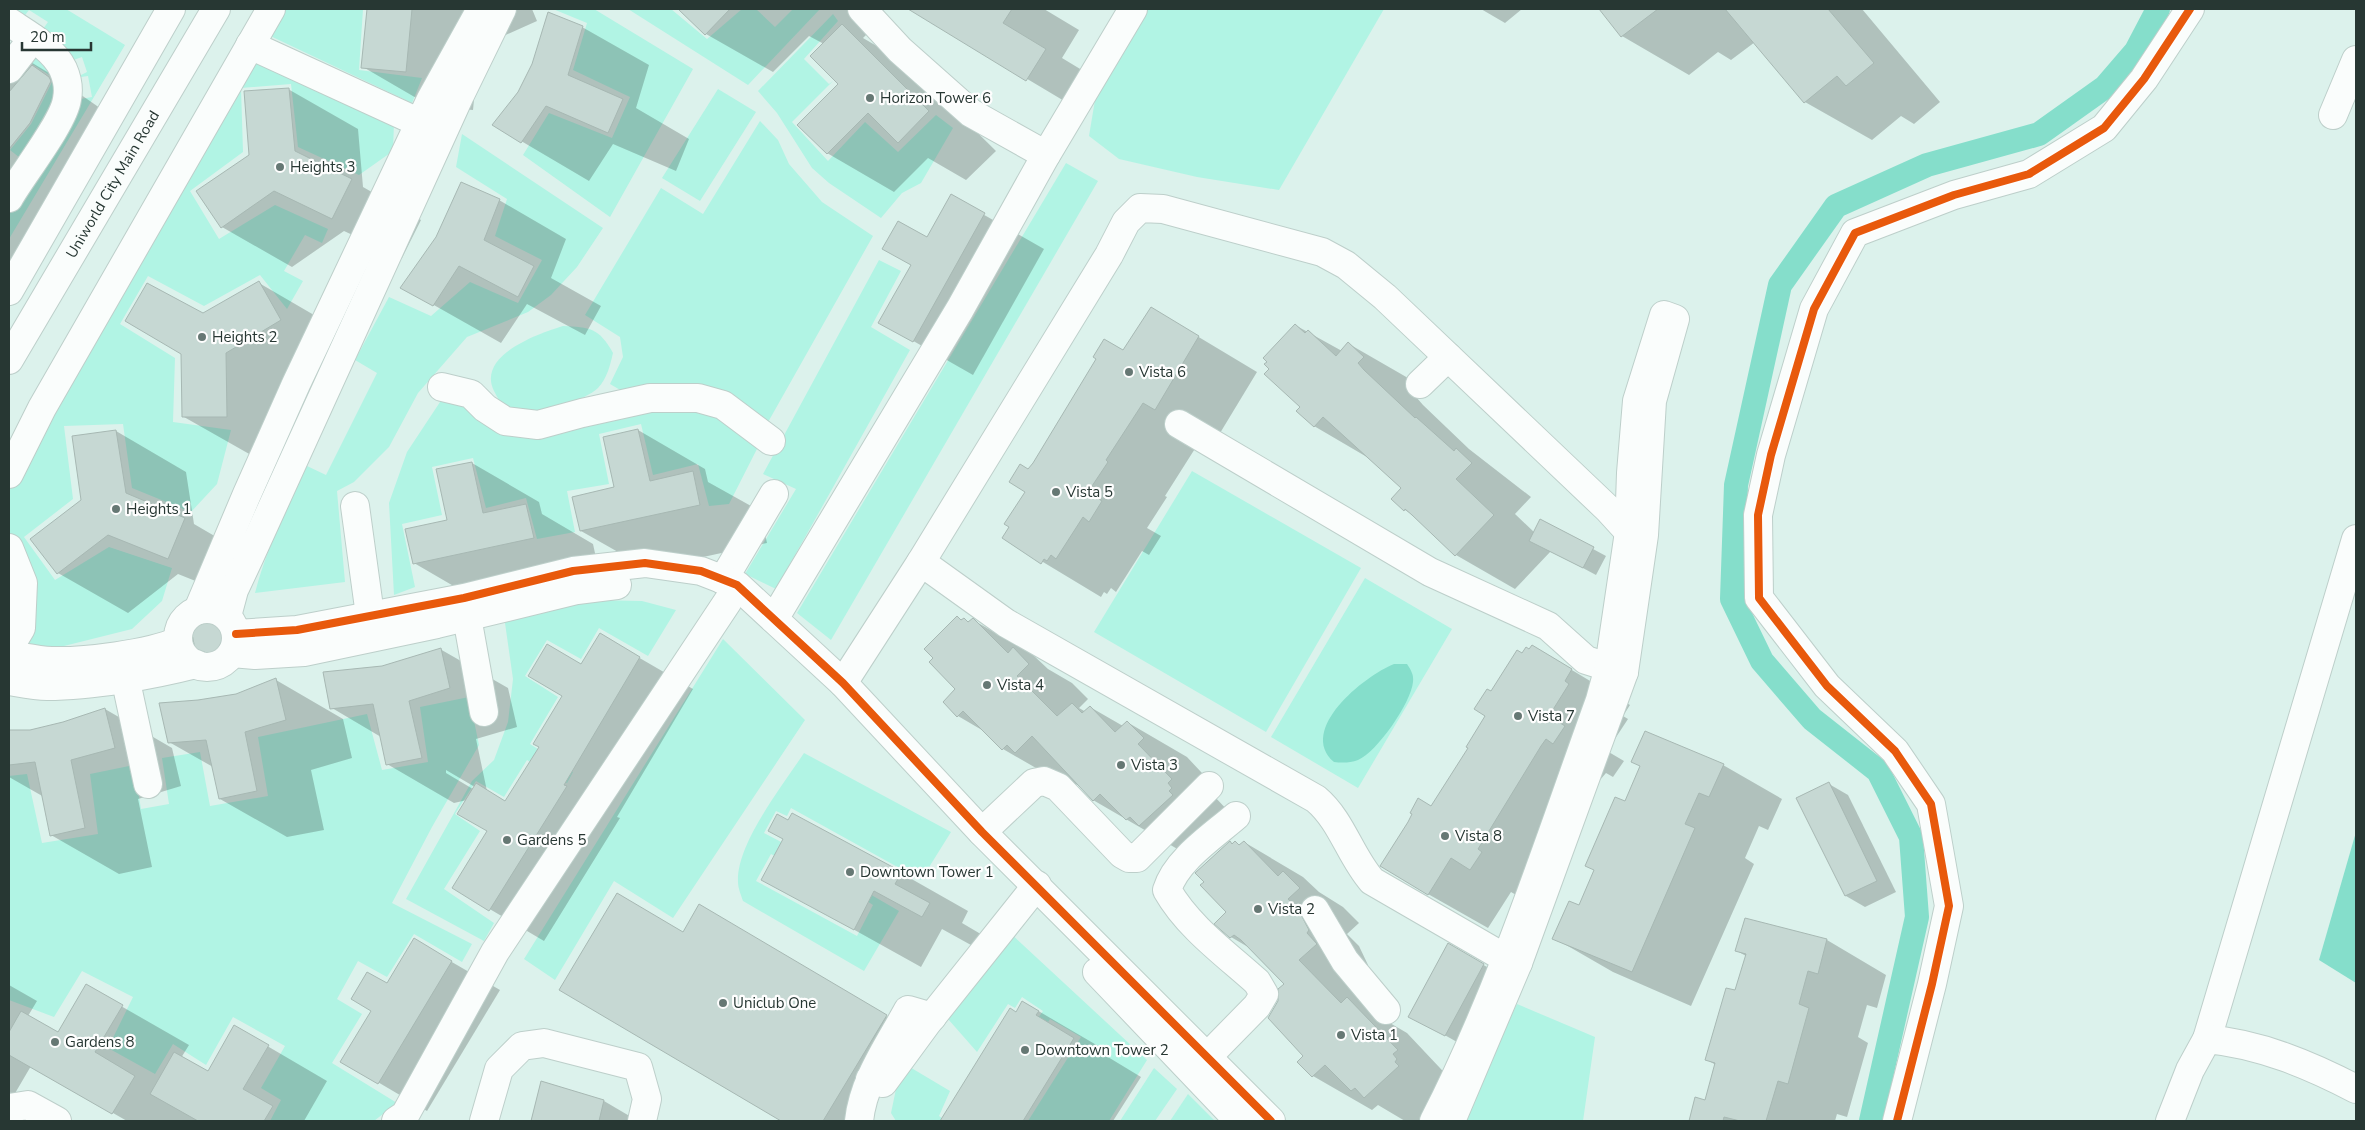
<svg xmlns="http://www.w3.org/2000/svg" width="2365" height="1130" font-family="'Nunito Sans',sans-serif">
	<rect width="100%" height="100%" fill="#dcf2ec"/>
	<g fill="#b1f4e4">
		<polygon points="9,9 66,9 125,45 9,239 9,210 75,100 92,97 88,76 81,77 81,75 87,72 82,57 65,63 38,36 48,22 29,10 19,23"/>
		<polygon points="278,9 363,9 359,70 422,78 412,103 264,33"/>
		<polygon points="553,9 594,9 693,69 610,217 523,155 549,113 612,138 630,97 573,70 587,23"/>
		<polygon points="628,9 671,9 707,39 742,9 756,9 775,27 793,9 820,9 748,85"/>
		<polygon points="1142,9 1384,9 1279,190 1197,177 1119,159 1089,136 1097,88"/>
		<polygon points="833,14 838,21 804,59 829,84 833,81 792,122 828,161 865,122 898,152 936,115 953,128 921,183 902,193 881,218 829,183 812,168 777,113 758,91"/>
		<polygon points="41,49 64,83 24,161 10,150 31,124 54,78 32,64"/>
		<polygon points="250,56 394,122 393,151 359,175 298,147 291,84 241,88 243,152 190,191 219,239 275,205 328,229 322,243 305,235 284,271 303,281 287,309 260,275 204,306 148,276 120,324 175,358 173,422 231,430 217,484 191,512 132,488 123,424 64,426 73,499 24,537 55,580 109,547 172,568 162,601 132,629 40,652 16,648 17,555 9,533 9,489"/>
		<polygon points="718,89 756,112 700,201 662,178"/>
		<polygon points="760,121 778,140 789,164 822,202 873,236 767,424 627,394 610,384 623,357 620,337 585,315 661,188 703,214"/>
		<path d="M462,134l141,94 -26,39 -26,28 -23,17 -61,25 -49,56 -29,54 -35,35 -17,9 8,91 -90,11c12,-46 31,-85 52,-127l19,9 51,-102 -22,-13 34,-63 42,19 39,-34 48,21 24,-43 -47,-24 12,-37 -51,-32z"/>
		<polygon points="1066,163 1098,181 831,640 797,613"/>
		<polygon points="879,260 901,271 871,327 910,350 776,589 745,574 796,489 763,474"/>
		<path d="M563,326c27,1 36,2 50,27 -3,13 -6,25 -15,35 -13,13 -70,31 -87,23 -8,-4 -13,-12 -17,-20 -18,-36 46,-58 69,-65z"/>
		<polygon points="442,399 479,412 630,411 675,408 716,417 759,445 729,504 709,506 698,464 653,475 641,424 599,434 609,484 567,491 575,532 537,539 526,498 486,508 473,458 432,467 442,515 402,524 415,587 394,595 389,503 407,452"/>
		<polygon points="1192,471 1361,568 1266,732 1094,632"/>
		<polygon points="1365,578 1452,629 1358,788 1271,737"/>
		<polygon points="594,600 642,601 676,610 648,656 599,628 581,659 547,640 525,676 558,697 530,744 573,772 567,783 527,760 504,797 476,781 455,814 480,831 444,889 494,923 484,941 406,899 472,781 494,760 508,722 513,679 504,616"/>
		<polygon points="723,639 805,720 673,918 614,881 555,980 524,959"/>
		<polygon points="469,697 479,745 432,827 392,903 472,944 462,962 414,934 387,977 358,961 337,999 362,1014 332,1063 397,1103 374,1121 270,1121 281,1100 261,1088 285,1046 233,1017 206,1065 173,1044 155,1074 108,1048 133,997 82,971 54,1017 9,1000 9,776 27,774 42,843 98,834 90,774 134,765 141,809 169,804 162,758 200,752 210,806 268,796 258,737 367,714 382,770 428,762 420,707"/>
		<path d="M804,753l147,79 -30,48 -130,-72 -4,8 -11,-5 -12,22 40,21 -7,13 -26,-13 -15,27 101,55 16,-31 -9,-6 4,-6 31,18 -35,60 -121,-70c-2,-6 -5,-13 -5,-19 -2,-38 45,-97 66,-129z"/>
		<polygon points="1008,931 1147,1060 1109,1121 1028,1121 1081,1037 1050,1019 1041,1034 1031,1028 1043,1011 1022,997 1015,1008 1008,1004 977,1052 948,1019"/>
		<polygon points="1517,1004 1595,1037 1583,1121 1457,1121"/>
		<polygon points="908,1066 950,1091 939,1116 946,1121 896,1121 891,1113 896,1089"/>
		<polygon points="1154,1068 1177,1089 1155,1121 1120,1121"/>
		<polygon points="1188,1094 1215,1121 1170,1121"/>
	</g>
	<g fill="#85decb">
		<path d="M1394,664h13c4,6 7,11 6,18 -2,21 -36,70 -55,78 -8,3 -16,3 -24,2 -37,-32 30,-86 60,-98z"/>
		<polygon points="2356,832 2356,983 2319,960"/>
	</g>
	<g fill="#0003" fill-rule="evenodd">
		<polygon points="369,9 532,9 537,21 479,47 473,110 430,106 363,67"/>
		<polygon points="680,9 865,9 879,22 863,38 909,65 996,151 966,180 928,158 894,192 827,153 840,84 824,44 809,36 773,72 706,34"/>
		<polygon points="910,9 1044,9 1079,30 1062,58 1105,84 1086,114"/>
		<polygon points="1481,9 1522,9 1505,23"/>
		<polygon points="1601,9 1862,9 1940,102 1914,124 1901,116 1872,140 1805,102 1755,42 1731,60 1718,52 1689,75 1622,36"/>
		<polygon points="582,27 649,65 636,108 689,139 676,171 613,144 589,181 494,125"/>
		<polygon points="9,49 54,76 120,122 99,163 43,233 9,266"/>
		<polygon points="288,89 358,129 363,187 421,220 402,258 344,231 292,267 222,227 250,156"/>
		<polygon points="951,196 1044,249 973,375 880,322"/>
		<polygon points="499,200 566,239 551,278 601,306 585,335 527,304 501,343 402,287"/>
		<polygon points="259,283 326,322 348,359 293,391 294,455 251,455 184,417 182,353 203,314"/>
		<polygon points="1152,309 1257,372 1214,443 1203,436 1165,496 1167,497 1147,528 1161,536 1149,555 1142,551 1116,592 1111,588 1107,594 1104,592 1101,597 1003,538 1027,492 1028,470 1124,351"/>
		<polygon points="1295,325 1342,351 1349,344 1408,378 1423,392 1417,398 1423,405 1469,449 1531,497 1515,514 1535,533 1541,521 1606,556 1596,575 1551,551 1515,589 1456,555 1415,516 1405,510 1403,488 1372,460 1314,426 1271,369"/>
		<polygon points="638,430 705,469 708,482 760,511 767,543 648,569 581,531 615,488"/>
		<polygon points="116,431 186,472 194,524 254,559 238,598 178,574 128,613 58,573 32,540 82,500"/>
		<polygon points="472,463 539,502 542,514 593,544 600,576 481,602 414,563 449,521"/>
		<polygon points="957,618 970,622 973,620 1032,654 1048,669 1072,683 1088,699 1079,708 1086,712 1090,707 1123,726 1127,722 1187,757 1202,773 1197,778 1231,814 1186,854 1093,800 1078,783 1075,786 1062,783 1003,749 987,733 958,716 944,702 957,689"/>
		<polygon points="213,623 226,631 224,661 196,648"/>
		<path d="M600,635l93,54 -76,128 3,1 -76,123 -90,-53 34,-57 -21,-31 -13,3 -67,-39 -6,-27 -49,-29 51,-40 57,-19 68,39 9,39 -41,12 11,52 19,11 34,-55 42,-82zM446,770l34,20 -2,2 -32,-19z"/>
		<polygon points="1532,646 1630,705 1623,716 1628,719 1607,751 1624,761 1613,777 1606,773 1600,780 1562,841 1530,903 1511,892 1488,928 1428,894 1432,807 1470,748 1487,715 1491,693"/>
		<polygon points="276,680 343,719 352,758 311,770 324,830 287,837 220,799 213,767 169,742 199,701 236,695"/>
		<polygon points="105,709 172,748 181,786 138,799 152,867 119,874 51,835 44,797 9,777 9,731 30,731 64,723"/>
		<polygon points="1723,765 1782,799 1768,830 1759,826 1745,858 1754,864 1691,1006 1613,972 1554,938 1580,907 1642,767"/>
		<polygon points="1829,784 1848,795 1896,892 1865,907 1846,896"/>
		<polygon points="784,840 901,873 968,911 962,923 996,943 989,955 942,929 921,967 763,879"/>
		<polygon points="1235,842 1241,846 1244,842 1303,877 1319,892 1343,907 1359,923 1347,934 1359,946 1368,965 1365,967 1378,1016 1407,1033 1456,1085 1434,1121 1405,1121 1378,1105 1372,1110 1313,1076 1279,1002 1285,984 1248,947 1231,937 1216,924 1228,912 1206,882 1227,845"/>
		<polygon points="1746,920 1827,940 1886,975 1877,1008 1867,1005 1858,1037 1868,1043 1847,1117 1837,1114 1835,1121 1690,1121 1696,1099 1706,1101 1716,1065 1707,1060 1736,992 1746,956 1737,951"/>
		<polygon points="725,921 911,1031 857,1121 783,1121 561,990 684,933"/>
		<polygon points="414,940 500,990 427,1111 342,1061"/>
		<polygon points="1448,945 1503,976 1464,1046 1427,1025"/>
		<polygon points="9,985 37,1001 28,1016 59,1034 86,986 189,1045 181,1058 208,1073 235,1027 327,1081 304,1121 127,1121 31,1066 14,1095 9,1092"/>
		<polygon points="1023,1002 1105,1050 1103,1054 1141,1077 1113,1121 951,1121"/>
		<polygon points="542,1082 604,1101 638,1121 531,1121"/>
	</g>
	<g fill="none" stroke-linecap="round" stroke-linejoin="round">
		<polyline stroke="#85decb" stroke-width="24" points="1871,1121 1917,917 1911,837 1878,771 1812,719 1762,661 1732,599 1736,485 1780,285 1836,206 1927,165 2039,134 2105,87 2136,51 2158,9"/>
	</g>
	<g fill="#c6d8d3" stroke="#a7b8b3">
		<polygon points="367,9 412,9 406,72 361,68"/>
		<polygon points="678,9 730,9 705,35"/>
		<polygon points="908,9 1012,9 1003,23 1046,49 1026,81"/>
		<polygon points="1599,9 1658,9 1621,37"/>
		<polygon points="1725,9 1828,9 1874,63 1846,86 1837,76 1804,103"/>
		<polygon points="548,12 583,26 568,75 623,99 608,133 546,106 521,143 492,125 518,92 532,64"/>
		<polygon points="842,24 929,111 898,143 868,113 827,154 797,125 838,84 810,56"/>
		<polygon points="32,65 49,77 51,81 30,123 9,149 9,92"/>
		<polygon points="289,88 295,151 352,179 332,219 274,191 221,228 196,191 249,155 244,91"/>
		<polygon points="461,182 500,199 484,240 534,266 518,297 459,266 433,306 400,288 436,237"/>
		<polygon points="951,194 985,213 913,342 878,323 911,265 882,249 898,221 927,237"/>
		<polygon points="259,281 281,320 226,353 227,417 182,417 181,354 125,321 147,283 203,313"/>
		<polygon points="1151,307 1199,336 1155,410 1143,403 1106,460 1108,462 1088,492 1102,501 1089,522 1083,517 1056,559 1051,555 1047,561 1044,559 1041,564 1002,538 1009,527 1004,524 1025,492 1009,482 1020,464 1028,469 1033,463 1096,359 1093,357 1104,339 1123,350"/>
		<polygon points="1295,324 1305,333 1308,330 1336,356 1348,342 1364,357 1358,363 1364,370 1415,418 1416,417 1454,451 1456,448 1472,463 1456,479 1494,515 1455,556 1412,515 1405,509 1404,511 1391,499 1401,488 1323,417 1314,427 1296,411 1300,407 1264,374 1269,369 1264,364 1267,362 1263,358"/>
		<polygon points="638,429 650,481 693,471 700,505 580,531 572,497 614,487 603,437"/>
		<polygon points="116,430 126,493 185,518 168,559 108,535 57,574 30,539 81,500 72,436"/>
		<polygon points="472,462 483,513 526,504 534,538 413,564 405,529 447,520 436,469"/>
		<polygon points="1540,519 1594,547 1583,568 1529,541"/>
		<polygon points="957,616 961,620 964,618 968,622 973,618 1008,653 1013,647 1029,664 1017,676 1057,716 1072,703 1082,713 1090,706 1115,732 1127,721 1144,738 1138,744 1172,779 1168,783 1172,788 1169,791 1173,795 1139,826 1130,817 1126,820 1100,794 1093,801 1032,736 1015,753 1007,745 1002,750 963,711 957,717 943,702 955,689 929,662 933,658 924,649"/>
		<polygon points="208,622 213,622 221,630 222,641 216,652 210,654 195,649 192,634 197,625"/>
		<polygon points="600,633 640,657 564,785 567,786 489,911 452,888 487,831 457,814 476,783 505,801 539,747 533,744 562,696 528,676 547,644 581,664"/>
		<polygon points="1532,645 1572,669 1565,681 1569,684 1549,716 1565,726 1553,744 1546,739 1541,746 1478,849 1482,852 1470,870 1451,858 1428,895 1380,866 1408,822 1412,814 1410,813 1418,798 1431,806 1468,748 1466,747 1485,716 1474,709 1487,689 1491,691 1517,650 1522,653 1526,647 1529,649"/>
		<polygon points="441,648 450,688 409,701 422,758 386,765 373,704 330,709 323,672 382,666"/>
		<polygon points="276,678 286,720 245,732 257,791 219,799 206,740 168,743 159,703 198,700 236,694"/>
		<polygon points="105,708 115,748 71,760 85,828 50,836 35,762 9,765 9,730 30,730 63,722"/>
		<polygon points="1645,731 1724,764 1709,797 1699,793 1685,824 1695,828 1632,972 1552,939 1569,901 1579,905 1594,870 1585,866 1615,797 1625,801 1640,766 1631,762"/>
		<polygon points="1829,782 1877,881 1845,896 1796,798"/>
		<polygon points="792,813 902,872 895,884 930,903 922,917 874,891 854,930 761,880 783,839 768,831 777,814 788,820"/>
		<polygon points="1230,841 1232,844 1235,841 1239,845 1244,841 1278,876 1283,871 1300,888 1288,899 1299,911 1309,930 1307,933 1317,944 1299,960 1341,1003 1347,997 1398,1050 1393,1054 1397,1059 1395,1062 1399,1066 1364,1098 1355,1088 1351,1091 1325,1065 1312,1077 1297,1062 1303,1056 1268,1018 1278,1001 1278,989 1284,984 1241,940 1234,935 1230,938 1214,924 1226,912 1200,885 1204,882 1195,873"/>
		<polygon points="617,893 683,932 699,904 887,1015 823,1121 781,1121 559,990"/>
		<polygon points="1745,918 1827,939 1818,974 1808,971 1799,1004 1809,1008 1788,1084 1778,1081 1766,1121 1740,1121 1724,1117 1723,1121 1689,1121 1695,1097 1705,1100 1715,1063 1705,1060 1726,988 1735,990 1746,954 1735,951"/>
		<polygon points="414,938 452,961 378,1084 340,1062 371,1011 351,999 367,972 387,983"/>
		<polygon points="1448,943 1484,964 1445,1036 1408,1017"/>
		<polygon points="86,984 123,1005 95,1052 135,1076 112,1114 9,1055 9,1032 21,1011 58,1032"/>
		<polygon points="1022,1001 1039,1011 1036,1015 1074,1038 1023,1121 940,1121 1010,1008 1016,1012"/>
		<polygon points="234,1025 269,1045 243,1089 273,1106 264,1121 198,1121 150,1094 174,1052 208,1071"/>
		<polygon points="541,1081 604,1100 599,1121 531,1121"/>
	</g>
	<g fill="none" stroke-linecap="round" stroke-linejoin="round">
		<g stroke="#bdcfca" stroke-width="30">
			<g id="minor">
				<polyline points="862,9 900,50 971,113 1046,155"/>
				<path d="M9,22c18,12 44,26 54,47 4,9 6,20 4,30 -3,23 -45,76 -58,99"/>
				<polyline points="250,45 420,123"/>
				<polyline points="9,69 33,38"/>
				<polyline points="2333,115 2356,60"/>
				<polyline points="9,291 171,9"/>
				<path id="s1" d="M9,360l207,-351"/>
				<polyline points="1420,384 1448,357"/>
				<polyline points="442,387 471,394 485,408 505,421 538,425 582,413 650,398 698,398 723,405 771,441"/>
				<polyline points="1179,424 1430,572 1548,626 1586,660 1624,672"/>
				<polyline points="9,474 42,408 271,9"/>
				<polyline points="355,506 370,615"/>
				<polyline points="9,548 23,583 21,628 9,648"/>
				<path d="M921,562l85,61 310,176c26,22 34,57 56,82l133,77 13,5"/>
				<polyline points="723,580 774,494"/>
				<circle cx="207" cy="638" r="29"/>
				<polyline points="198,610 247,494 296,384 431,99 481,9"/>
				<polyline points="227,616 234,590 250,556 460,95 502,9"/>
				<polyline points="467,617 484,712"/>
				<polyline points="774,619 960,309 1046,155 1133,9"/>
				<polyline points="236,634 297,630 464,598 573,571 645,563 701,571 737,585 843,683 982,832 1271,1121"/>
				<polyline points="232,653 255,655 304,652 437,624 577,590 617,585"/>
				<path d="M9,655c14,2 28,5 42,6 32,1 99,-7 127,-20"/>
				<polyline points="125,677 148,784"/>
				<path d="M9,681c12,2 26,5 38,5 45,0 106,-11 149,-22"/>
				<polyline points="843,683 921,562 1109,255 1126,222 1140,208 1163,209 1322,252 1346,265 1385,297 1608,509 1629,532 1638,534"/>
				<polyline points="982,832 1034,783 1044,781 1058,787 1122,854 1129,858 1137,858 1209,786"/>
				<polyline points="1315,910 1345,961 1386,1010"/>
				<polyline points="1097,972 1239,1121"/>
				<polyline points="2207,1039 2356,539"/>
				<path d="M1208,1056l49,-50 7,-12 -7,-12c-31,-28 -69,-55 -90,-92 9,-30 46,-54 69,-74"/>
				<polyline points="870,1079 883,1083 927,1023 1037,885"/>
				<polyline points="9,1108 28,1105 57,1121"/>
				<polyline points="396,1121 405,1115 495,952 728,601"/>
				<polyline points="484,1121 499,1069 522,1046 544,1043 638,1067 647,1099 642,1121"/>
				<path d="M859,1121c4,-40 30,-76 49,-111l24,7"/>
				<path d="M1434,1121c68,-132 115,-281 166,-421l9,-33 20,-135 2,-59 6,-72 27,-86 11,4 -23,82 -8,134 -20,137 -106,291 -67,158"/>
				<polyline points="1897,1121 1932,984 1949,906 1931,804 1895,751 1827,686 1759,598 1758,515 1771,455 1814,309 1855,233 1954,195 2029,174 2104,128 2144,79 2190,9"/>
				<path d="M2170,1121l20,-51 17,-31c53,5 103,26 149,50"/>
			</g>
		</g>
		<use href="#minor" stroke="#fafdfc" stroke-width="28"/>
		<g stroke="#fefefe" stroke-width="11">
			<g id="cycleway">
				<polyline points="236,634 297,630 464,598 573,571 645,563 701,571 737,585 843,683 982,832 1271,1121"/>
				<polyline points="1897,1121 1932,984 1949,906 1931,804 1895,751 1827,686 1759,598 1758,515 1771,455 1814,309 1855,233 1954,195 2029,174 2104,128 2144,79 2190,9"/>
			</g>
		</g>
		<use href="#cycleway" stroke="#e8590c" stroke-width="8"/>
	</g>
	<g fill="#667874" stroke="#fefefe" stroke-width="2">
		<circle cx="870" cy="98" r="5"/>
		<circle cx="280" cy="167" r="5"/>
		<circle cx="202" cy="337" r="5"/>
		<circle cx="1129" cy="372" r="5"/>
		<circle cx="1056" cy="492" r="5"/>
		<circle cx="116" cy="509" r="5"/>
		<circle cx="987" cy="685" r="5"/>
		<circle cx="1518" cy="716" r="5"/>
		<circle cx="1121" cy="765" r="5"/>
		<circle cx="1445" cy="836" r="5"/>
		<circle cx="507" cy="840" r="5"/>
		<circle cx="850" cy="872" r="5"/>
		<circle cx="1258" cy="909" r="5"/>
		<circle cx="723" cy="1003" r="5"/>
		<circle cx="1341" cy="1035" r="5"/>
		<circle cx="55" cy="1042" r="5"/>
		<circle cx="1025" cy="1050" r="5"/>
	</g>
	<g text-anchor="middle" stroke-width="4.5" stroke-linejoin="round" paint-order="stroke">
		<g font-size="15" fill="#273733" stroke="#fefefe" text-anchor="start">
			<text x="880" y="103">Horizon Tower 6</text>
			<text x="290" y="172">Heights 3</text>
			<text x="212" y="342">Heights 2</text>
			<text x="1139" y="377">Vista 6</text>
			<text x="1066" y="497">Vista 5</text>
			<text x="126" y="514">Heights 1</text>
			<text x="997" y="690">Vista 4</text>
			<text x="1528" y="721">Vista 7</text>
			<text x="1131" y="770">Vista 3</text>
			<text x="1455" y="841">Vista 8</text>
			<text x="517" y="845">Gardens 5</text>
			<text x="860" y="877">Downtown Tower 1</text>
			<text x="1268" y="914">Vista 2</text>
			<text x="733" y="1008">Uniclub One</text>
			<text x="1351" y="1040">Vista 1</text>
			<text x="65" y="1047">Gardens 8</text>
			<text x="1035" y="1055">Downtown Tower 2</text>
		</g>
		<g font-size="15" fill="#273733" stroke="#fefefe">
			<text dy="5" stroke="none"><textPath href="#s1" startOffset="204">Uniworld City Main Road</textPath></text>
		</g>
	</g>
	<rect width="2365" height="1130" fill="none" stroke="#273733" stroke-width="20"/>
	<path d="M22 42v8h69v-8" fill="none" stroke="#273733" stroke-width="2.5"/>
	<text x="30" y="42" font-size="15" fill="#273733" stroke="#fefefe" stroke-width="4" paint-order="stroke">20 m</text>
</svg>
